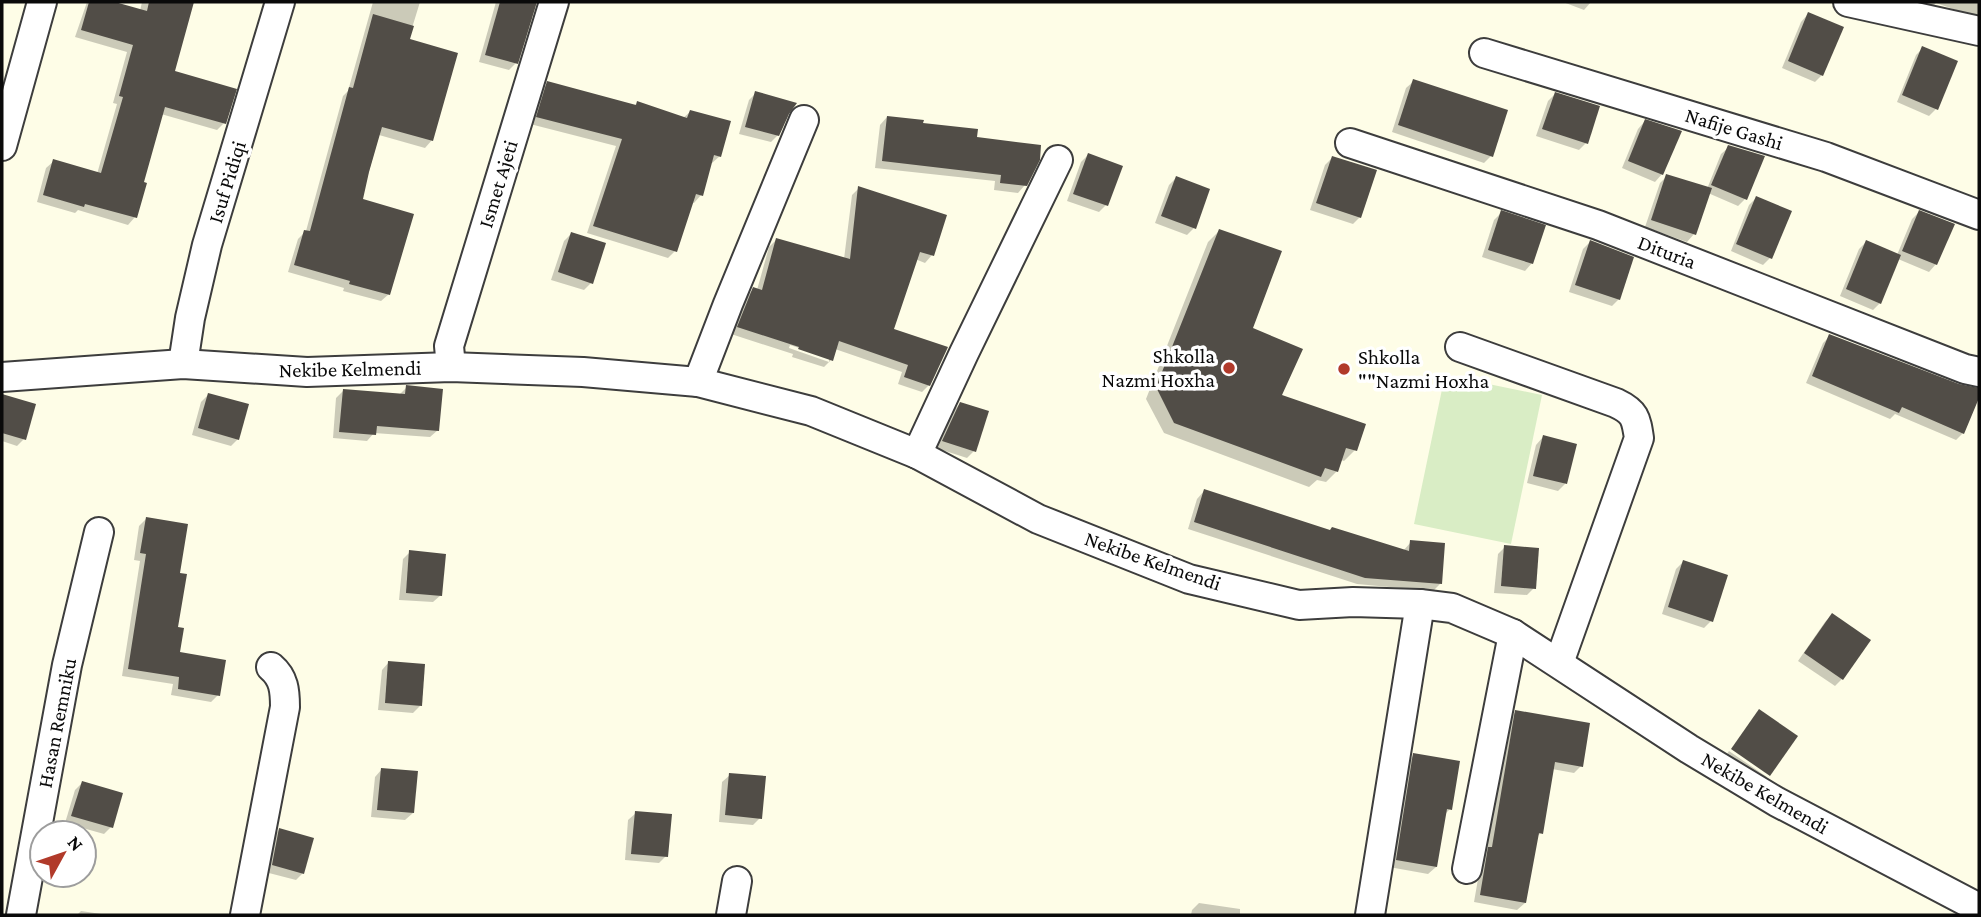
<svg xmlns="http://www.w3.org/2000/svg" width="1981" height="917" font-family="'Crimson Pro',serif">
	<rect width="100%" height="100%" fill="#fefde7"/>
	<polygon fill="#d9edc5" points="1445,375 1542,395 1511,544 1414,524"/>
	<g fill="#0003" fill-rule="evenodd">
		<polygon points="87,2 109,2 140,11 142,2 192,3 173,72 224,123 217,130 161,114 141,183 135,217 128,225 78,210 75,213 37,202 46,168 54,161 97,174 117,104 113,103 127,52 75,37"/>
		<polygon points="373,2 420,2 408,41 432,140 425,148 379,135 361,200 389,294 381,301 343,291 344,288 288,272 298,239 306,231 343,96 348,91"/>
		<polygon points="496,2 535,2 516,63 509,70 479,62"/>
		<polygon points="1563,2 1591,2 1584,10"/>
		<polygon points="1917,2 1979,2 1979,18 1936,3 1932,7"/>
		<polygon points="1808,14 1822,75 1815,82 1782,68 1801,22"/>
		<polygon points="1923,48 1936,109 1929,116 1897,102 1916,55"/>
		<polygon points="1414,81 1491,156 1484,163 1392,132 1406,88"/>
		<polygon points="548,83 634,106 637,103 683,118 690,112 720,156 712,163 710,163 701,195 694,203 691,202 675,251 668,258 587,233 616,146 530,124 540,91"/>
		<polygon points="756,93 778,135 771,142 739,134 749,100"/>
		<polygon points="1555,94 1586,143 1579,150 1536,136 1548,101"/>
		<polygon points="887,117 975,139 1025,185 1018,193 994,190 995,181 875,168 880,125"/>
		<polygon points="1645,121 1662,174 1655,182 1622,168 1638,129"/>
		<polygon points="1729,147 1745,199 1738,206 1708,193 1694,234 1687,242 1645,227 1660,183 1667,176 1707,189 1721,154"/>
		<polygon points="1088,155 1106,205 1099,212 1067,201 1081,162"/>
		<polygon points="1332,158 1360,217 1353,224 1310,210 1325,165"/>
		<polygon points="1176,178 1194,228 1187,235 1155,223 1169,185"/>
		<path d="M859,188l73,67 -7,8 -10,-4 -23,71 37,55 -7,7 -24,-8 4,-12 -67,-23 -4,11 -7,7 -32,-10 1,-3 -62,-20 15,-38 8,-7 3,1 12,-43 7,-7 68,19 8,-64zM790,345l39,13v4l-40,-14z"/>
		<polygon points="1756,198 1770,258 1763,265 1731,251 1749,205"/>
		<polygon points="1502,212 1532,263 1525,271 1482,257 1494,220"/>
		<polygon points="1919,212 1936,264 1929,272 1898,259 1880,303 1873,310 1840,296 1859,249 1866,242 1897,255 1912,219"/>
		<polygon points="1219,231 1251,329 1280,396 1355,450 1344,461 1341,460 1337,471 1326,482 1317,480 1309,487 1164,433 1146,399 1208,242"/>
		<polygon points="571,234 591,283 584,290 551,280 564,241"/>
		<polygon points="1590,242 1619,299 1612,306 1569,292 1583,249"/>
		<polygon points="1830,336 1959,386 1979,390 1963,433 1956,440 1895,414 1890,419 1806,383 1823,343"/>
		<polygon points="407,387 438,430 430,437 374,433 367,441 333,438 336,398 343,391 400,394"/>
		<polygon points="208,395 238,439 231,446 192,435 201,402"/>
		<polygon points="2,396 34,405 24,439 17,446 2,441"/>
		<polygon points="960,404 974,451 967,458 936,448 953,411"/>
		<polygon points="1543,437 1565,484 1558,491 1527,483 1536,445"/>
		<polygon points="1204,491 1329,532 1403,551 1411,542 1440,584 1433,591 1357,584 1188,529 1197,499"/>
		<polygon points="147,518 178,574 176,629 178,653 218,695 211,702 171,695 173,684 122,676 140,561 134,560 139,526"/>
		<polygon points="1505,547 1534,588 1527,595 1494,593 1498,554"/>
		<polygon points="410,552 441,595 433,602 399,600 403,559"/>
		<polygon points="1683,562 1711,621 1704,628 1662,614 1676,569"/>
		<polygon points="1832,615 1842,679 1835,686 1798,661 1825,622"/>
		<polygon points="389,662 420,706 413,713 378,710 382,670"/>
		<polygon points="1516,712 1581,766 1574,773 1552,769 1541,833 1536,837 1525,903 1517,910 1474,902 1482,856 1486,852 1508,719"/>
		<polygon points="1729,751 1767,777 1761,782 1725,757"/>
		<polygon points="1414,755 1450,809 1445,814 1436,867 1428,874 1389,867 1407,762"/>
		<polygon points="382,769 413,813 405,820 371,817 375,777"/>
		<polygon points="730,775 760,818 753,825 719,822 722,782"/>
		<polygon points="82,783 111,827 104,834 65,823 75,790"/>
		<polygon points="636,813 666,856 659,863 625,860 628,820"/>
		<polygon points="279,830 303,873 296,880 265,872 272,837"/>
		<polygon points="1199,903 1240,909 1240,915 1191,915 1192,910"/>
		<polygon points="81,911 108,915 77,915"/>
	</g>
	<g fill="#514d47">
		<polygon points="89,2 115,2 147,11 149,2 194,2 175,71 237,89 226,124 165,107 144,182 147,183 137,218 85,204 84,207 43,195 53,159 101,173 123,97 119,96 133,45 81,30"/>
		<polygon points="500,2 537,2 518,64 485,55"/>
		<polygon points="1808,12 1844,27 1823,76 1788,61"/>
		<polygon points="373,14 414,26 410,39 458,53 433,141 382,127 369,172 363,199 414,214 390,295 349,284 350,281 294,265 304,230 310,231 349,87 353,88"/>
		<polygon points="1922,46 1958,61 1938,110 1902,95"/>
		<polygon points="1413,79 1508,110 1493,157 1398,125"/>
		<polygon points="547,81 636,105 637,101 687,118 690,110 731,121 721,157 714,155 703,196 696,194 677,252 593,226 622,139 536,117"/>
		<polygon points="755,91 797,103 789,114 779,136 745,127"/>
		<polygon points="1555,92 1600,106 1588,144 1542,129"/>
		<polygon points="887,116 924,120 923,123 978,129 977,137 1041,145 1040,160 1027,186 1000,183 1001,175 882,161"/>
		<polygon points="1645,119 1682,131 1663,175 1628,161"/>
		<polygon points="1728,145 1765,156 1747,200 1711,185"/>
		<polygon points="1088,153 1123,166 1108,206 1073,194"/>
		<polygon points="1332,156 1377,170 1361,218 1316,203"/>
		<polygon points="1666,174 1712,188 1696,235 1651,220"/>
		<polygon points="1176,176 1210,189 1196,229 1161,216"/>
		<polygon points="858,186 947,215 934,256 920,252 894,329 948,347 930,386 904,377 908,365 839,341 833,361 798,349 799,347 737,327 753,287 762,290 776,238 850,259"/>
		<polygon points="1756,196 1792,211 1772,259 1736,244"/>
		<polygon points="1501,210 1546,225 1533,264 1488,250"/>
		<polygon points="1919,210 1955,224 1937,265 1902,251"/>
		<polygon points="1219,229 1282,251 1253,328 1303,349 1282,395 1366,424 1357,451 1346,448 1338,472 1325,468 1321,477 1174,423 1156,387"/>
		<polygon points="571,232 606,243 593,284 558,272"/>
		<polygon points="1590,240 1634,257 1620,300 1575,285"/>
		<polygon points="1866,240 1901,255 1881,304 1846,289"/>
		<polygon points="1829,334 1959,384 1979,388 1979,398 1964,434 1902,407 1899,413 1812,376"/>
		<polygon points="406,385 443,389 439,431 377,426 376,435 339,432 343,389 405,394"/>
		<polygon points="208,393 249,404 239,440 198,428"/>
		<polygon points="2,394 36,404 26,440 2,433"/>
		<polygon points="960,402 989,411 976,452 942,441"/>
		<polygon points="1543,435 1577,444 1567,484 1533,476"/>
		<polygon points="1204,489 1330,530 1332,527 1409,551 1410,540 1445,543 1442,584 1365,578 1194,522"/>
		<polygon points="146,517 188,524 180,573 187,574 178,627 184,628 180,652 226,660 220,696 178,689 179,677 128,669 146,554 140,553"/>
		<polygon points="1504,545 1539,548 1536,589 1501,586"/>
		<polygon points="409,550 446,554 442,596 406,593"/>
		<polygon points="1683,560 1728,575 1713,622 1668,607"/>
		<polygon points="1832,613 1871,640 1843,680 1804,653"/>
		<polygon points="388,661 425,664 422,706 385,703"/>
		<polygon points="1759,709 1798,736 1770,776 1731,749"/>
		<polygon points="1515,710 1590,723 1583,767 1555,762 1543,834 1539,833 1526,903 1480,895 1488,847 1492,847"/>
		<polygon points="1413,753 1460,761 1452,810 1447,809 1437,867 1396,860"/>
		<polygon points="381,768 418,771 414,813 377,810"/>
		<polygon points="729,773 766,776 762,819 725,815"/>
		<polygon points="82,781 123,793 113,828 71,816"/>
		<polygon points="635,811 672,814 668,857 631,854"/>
		<polygon points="279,828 314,838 304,874 272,865"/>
	</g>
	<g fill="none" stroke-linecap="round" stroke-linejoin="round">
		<g stroke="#3d3d3d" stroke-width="32">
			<g id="street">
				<polyline points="1848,2 1979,31"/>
				<polyline points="1484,53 1826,157 1979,215"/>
				<polyline points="1350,143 1598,225 1965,369 1979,372"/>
				<polyline points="2,146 42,2"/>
				<path d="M1460,347l156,56c19,9 20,15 23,35l-80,225"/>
				<polyline points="183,364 190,318 207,245 280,2"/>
				<polyline points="451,367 449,346 554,2"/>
				<polyline points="2,377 183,364 307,372 451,367 583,372 698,382 811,411 917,454 1038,519 1189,579 1299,605 1353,602 1420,604 1452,608 1513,634 1689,749 1777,802 1979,908"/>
				<polyline points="698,382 728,304 804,120"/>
				<polyline points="917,454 964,353 1058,160"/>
				<polyline points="1467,869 1513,634"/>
				<polyline points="21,915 67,665 99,532"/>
				<path d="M245,915l40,-208c0,-16 -1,-29 -14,-40"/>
				<polyline points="731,915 737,881"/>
				<polyline points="1370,915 1420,604"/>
			</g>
		</g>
		<use href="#street" stroke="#fff" stroke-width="28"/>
	</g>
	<g fill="#b13a2a" stroke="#fff" stroke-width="2.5">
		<circle cx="1229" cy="368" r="7"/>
		<circle cx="1344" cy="369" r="7"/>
	</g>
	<g text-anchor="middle" stroke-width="7" stroke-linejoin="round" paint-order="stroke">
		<g font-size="21" fill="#0a0a0a" stroke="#fff">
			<text transform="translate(1734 129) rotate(17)" y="7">Nafije Gashi</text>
			<text transform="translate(227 182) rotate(-73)" y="7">Isuf Pidiqi</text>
			<text transform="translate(498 184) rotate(-73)" y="7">Ismet Ajeti</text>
			<text transform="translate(1667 252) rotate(21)" y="7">Dituria</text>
			<text transform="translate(350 369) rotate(-1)" y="7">Nekibe Kelmendi</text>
			<text transform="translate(1153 561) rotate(19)" y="7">Nekibe Kelmendi</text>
			<text transform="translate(57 723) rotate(-79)" y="7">Hasan Remniku</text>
			<text transform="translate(1765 793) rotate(30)" y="7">Nekibe Kelmendi</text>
		</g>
		<g font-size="21" fill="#0a0a0a" stroke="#fff" text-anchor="end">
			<text x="1215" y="363">Shkolla<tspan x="1215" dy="24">Nazmi Hoxha</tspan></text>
			<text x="1358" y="364" text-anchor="start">Shkolla<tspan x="1358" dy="24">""Nazmi Hoxha</tspan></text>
		</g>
	</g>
	<rect width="1981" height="917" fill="none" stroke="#0a0a0a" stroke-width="7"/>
	<g transform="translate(63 854) rotate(50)"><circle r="33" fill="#ffffff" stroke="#9d9d9d" stroke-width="2"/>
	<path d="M0-5L12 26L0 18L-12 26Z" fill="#b13a2a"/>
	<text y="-10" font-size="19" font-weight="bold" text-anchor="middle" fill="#0a0a0a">N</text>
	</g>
</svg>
